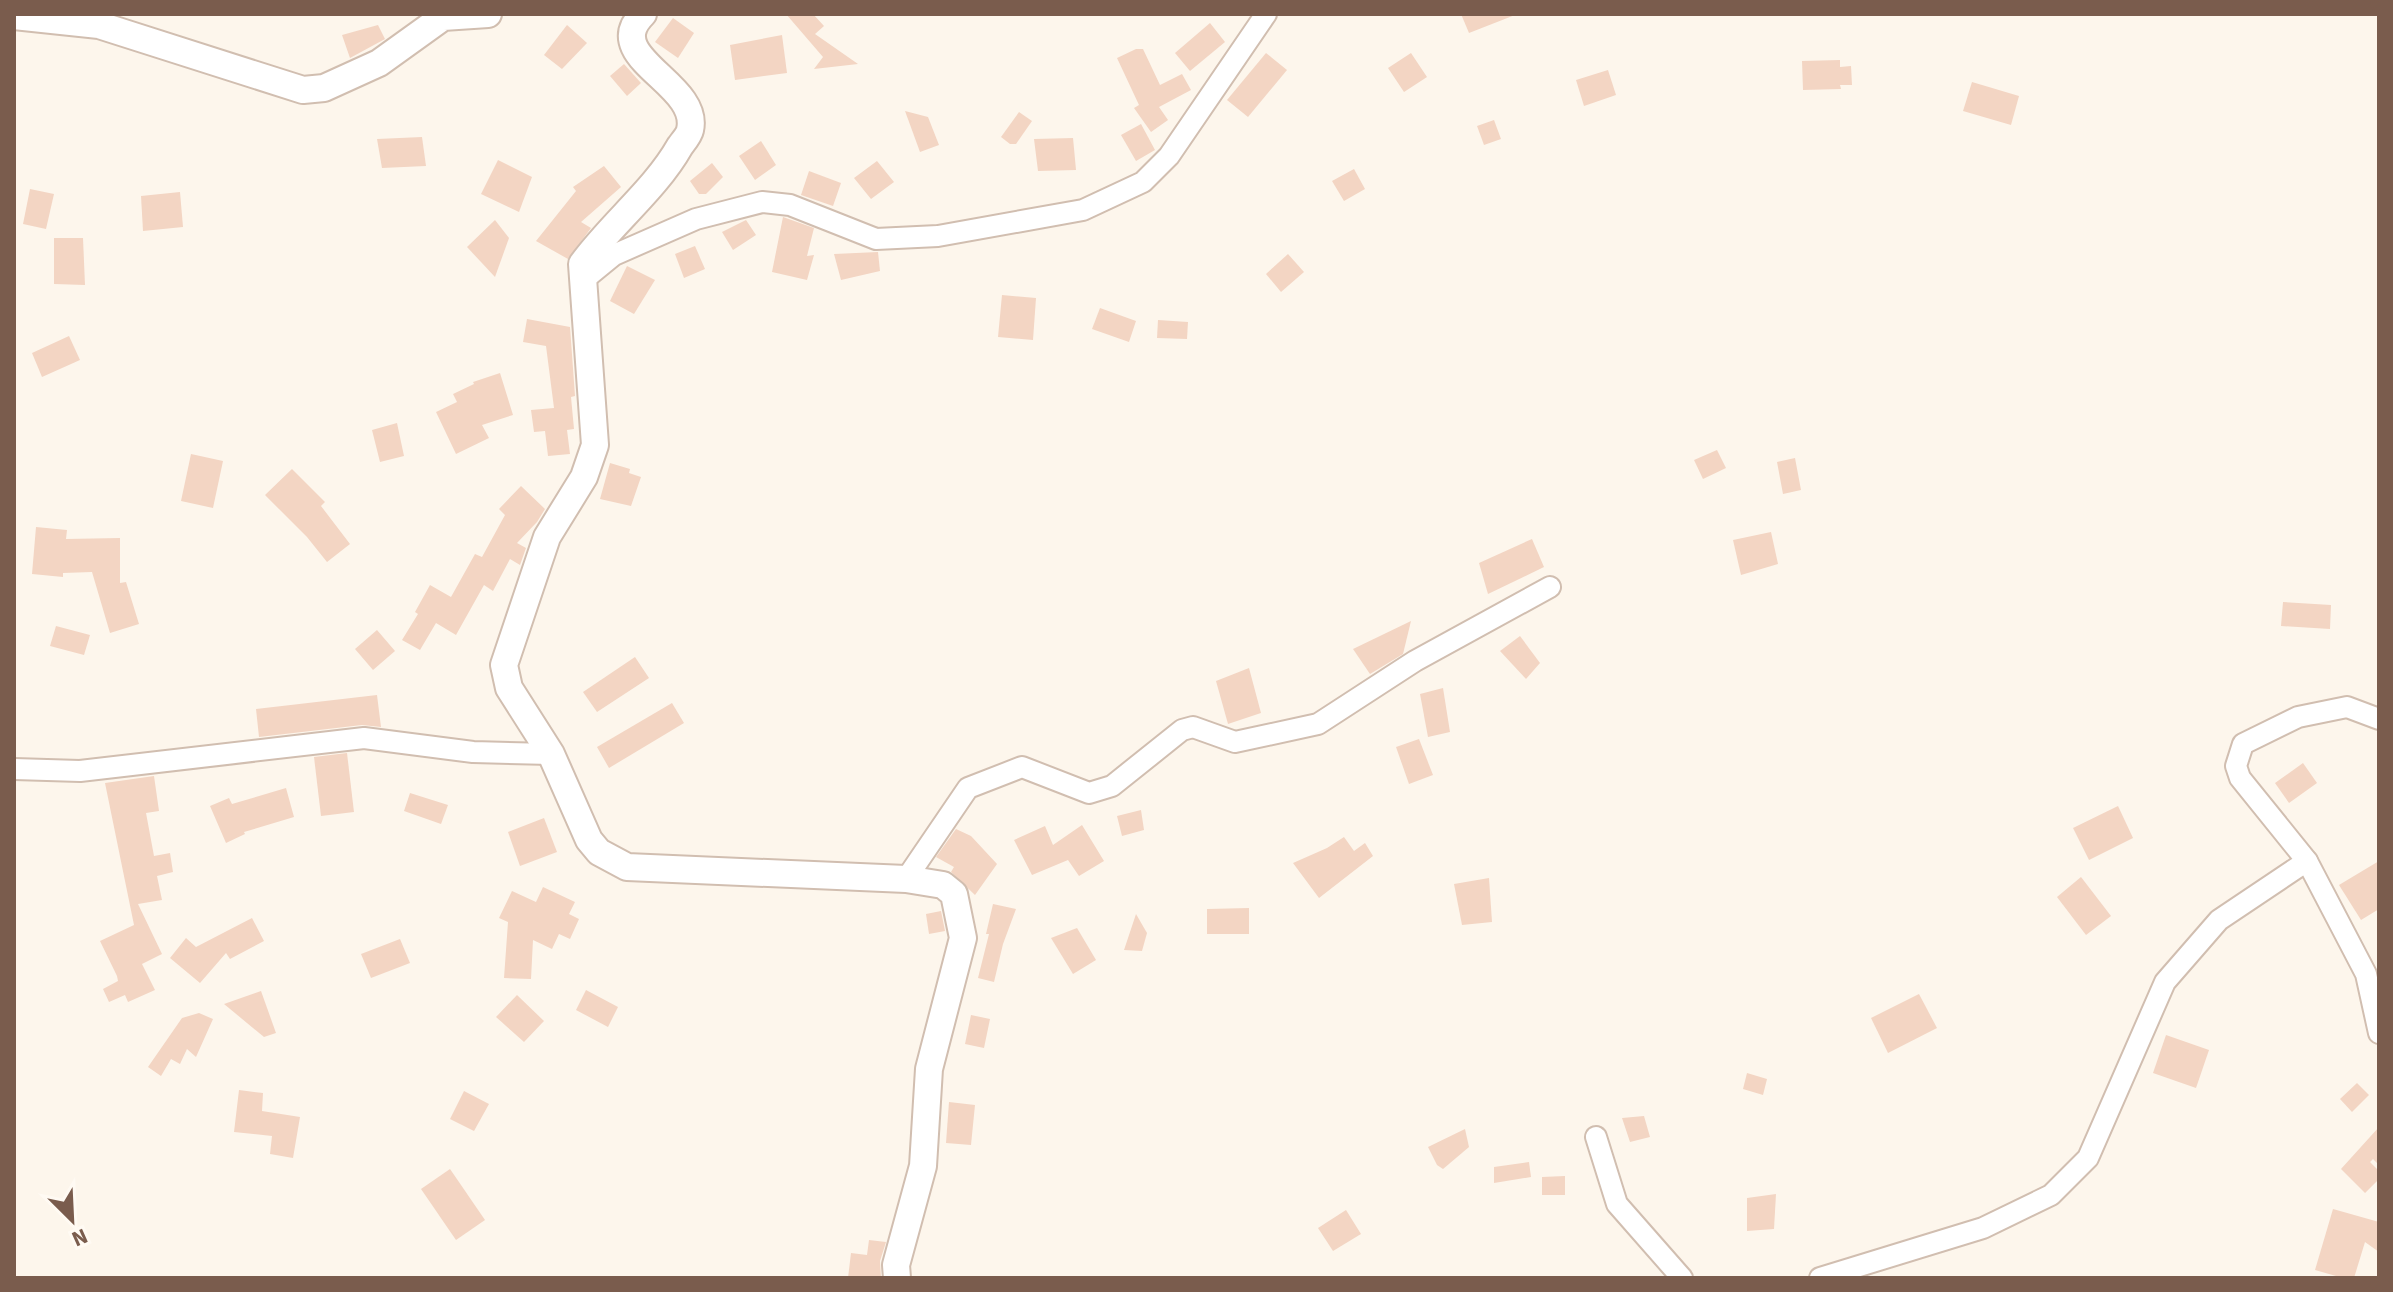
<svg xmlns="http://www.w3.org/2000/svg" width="2393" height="1292" font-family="'Source Sans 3',sans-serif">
	<rect width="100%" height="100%" fill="#fdf6ec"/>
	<g fill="#f3d5c3">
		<polygon points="786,14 813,14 824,26 815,34 858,64 814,69 823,57"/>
		<polygon points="1461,14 1515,14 1515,15 1469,33"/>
		<polygon points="673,18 694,33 678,58 655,42"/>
		<polygon points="1210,23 1225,42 1190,71 1175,53"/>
		<polygon points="378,25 385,39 350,58 342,35"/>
		<polygon points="567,25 587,43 562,69 544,55"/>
		<polygon points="782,35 787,73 735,80 730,45"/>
		<polygon points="1136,49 1143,49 1160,85 1182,74 1191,90 1159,107 1168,120 1151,132 1134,108 1139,105 1117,58"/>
		<polygon points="1266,53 1287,70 1248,117 1227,100"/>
		<polygon points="1411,53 1427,77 1404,92 1388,68"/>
		<polygon points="1840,60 1840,67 1851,66 1852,85 1840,85 1841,89 1803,90 1802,61"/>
		<polygon points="624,64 641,83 627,96 610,76"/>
		<polygon points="1608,70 1616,95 1584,106 1576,80"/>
		<polygon points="1972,82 2019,96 2011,125 1963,111"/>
		<polygon points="905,111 928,117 939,145 920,152"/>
		<polygon points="1019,112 1032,121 1016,144 1010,144 1001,137"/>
		<polygon points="1494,120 1501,139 1484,145 1477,126"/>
		<polygon points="1141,124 1155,150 1136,161 1121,135"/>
		<polygon points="422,137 426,166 382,168 377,139"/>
		<polygon points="1073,138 1076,170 1038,171 1034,139"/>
		<polygon points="761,141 776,165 755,180 739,156"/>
		<polygon points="498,160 532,177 519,212 481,194"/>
		<polygon points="877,161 894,182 871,199 854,178"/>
		<polygon points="712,163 723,177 706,194 699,194 690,181"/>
		<polygon points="604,166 621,187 581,222 591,228 568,259 536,241 576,191 573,187"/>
		<polygon points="1354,169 1365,189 1344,201 1332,181"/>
		<polygon points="809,171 841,183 833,206 801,195"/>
		<polygon points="30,189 54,194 46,229 23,224"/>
		<polygon points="180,192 183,227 143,231 141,196"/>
		<polygon points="783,217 814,228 807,256 814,255 807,280 772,272"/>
		<polygon points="495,220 509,238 495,277 467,247"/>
		<polygon points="746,220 756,235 733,250 722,232"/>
		<polygon points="54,238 83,238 85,285 54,284"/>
		<polygon points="695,246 705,269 684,278 675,254"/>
		<polygon points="878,252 880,271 841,280 834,254"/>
		<polygon points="1288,254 1304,272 1281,292 1266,274"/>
		<polygon points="627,266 655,280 634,314 610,301"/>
		<polygon points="1002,295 1036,298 1033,340 998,337"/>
		<polygon points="1100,308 1136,321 1129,342 1092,329"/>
		<polygon points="527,319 570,327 575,396 571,397 574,429 567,430 570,454 548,456 545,431 534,432 531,410 554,408 546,346 523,342"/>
		<polygon points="1158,320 1188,322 1187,339 1157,338"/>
		<polygon points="69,336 80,360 42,377 32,353"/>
		<polygon points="500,373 513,415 482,425 489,438 456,454 436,412 457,402 453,394 474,384 473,382"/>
		<polygon points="397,423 404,456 380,462 372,430"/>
		<polygon points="1717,450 1726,468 1703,479 1694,460"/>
		<polygon points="191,454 223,461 213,508 181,501"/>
		<polygon points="1795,458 1801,490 1783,494 1777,462"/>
		<polygon points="610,463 630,469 629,473 641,477 631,506 600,499"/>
		<polygon points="292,469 325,502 321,506 350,544 327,562 307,537 265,495"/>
		<polygon points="521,486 545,509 537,522 517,543 526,548 520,565 510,559 493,591 484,585 456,635 436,623 420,650 402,640 418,614 415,612 430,585 451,597 475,554 482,557 505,515 499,509"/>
		<polygon points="36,527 67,530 66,539 120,538 120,583 126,582 139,624 110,633 92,572 63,573 63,577 32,574"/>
		<polygon points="1771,532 1778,564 1741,575 1733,540"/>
		<polygon points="1532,539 1544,567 1488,594 1479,563"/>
		<polygon points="2283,602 2331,605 2330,629 2281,626"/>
		<polygon points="1411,621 1403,654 1370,674 1353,649"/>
		<polygon points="56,626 90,635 84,655 50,646"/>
		<polygon points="377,630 395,651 373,670 355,649"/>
		<polygon points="1520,636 1540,663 1526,679 1500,651"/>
		<polygon points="635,657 649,678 597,712 583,692"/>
		<polygon points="1249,668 1261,713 1228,724 1216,681"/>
		<polygon points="1443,688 1450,732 1428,737 1420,694"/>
		<polygon points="377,695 381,727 362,725 259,737 256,709"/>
		<polygon points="672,703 684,723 609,768 597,747"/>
		<polygon points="1419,739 1433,775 1409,784 1396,747"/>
		<polygon points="347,753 354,812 321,816 314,757"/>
		<polygon points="2303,763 2317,783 2289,803 2275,783"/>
		<polygon points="154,776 159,811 146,813 154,856 170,853 173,872 157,876 162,900 138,904 162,954 142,964 155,990 128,1002 125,995 109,1002 103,989 118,981 117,976 100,941 134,925 105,783"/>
		<polygon points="286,788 294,817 244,832 245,834 226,843 210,806 229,798 232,804"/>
		<polygon points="410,793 448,805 441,824 404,811"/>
		<polygon points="2118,806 2133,838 2089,860 2073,828"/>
		<polygon points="1141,810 1144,830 1122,836 1117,816"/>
		<polygon points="544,818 557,852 520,866 508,832"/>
		<polygon points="1082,825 1104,861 1079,876 1068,860 1032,875 1014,840 1045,826 1053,845"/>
		<polygon points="956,829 971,836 997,864 975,895 951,872 954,867 936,857"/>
		<polygon points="1344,837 1354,851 1365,843 1373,856 1319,898 1293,863 1327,848"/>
		<polygon points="2379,861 2379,909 2361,920 2339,885"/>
		<polygon points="2081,877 2111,916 2086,935 2057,897"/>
		<polygon points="1489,878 1492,922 1462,925 1454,884"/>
		<polygon points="543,887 575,902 569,914 579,919 570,939 559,934 552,949 533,940 531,979 504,978 508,922 499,918 512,891 536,902"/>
		<polygon points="993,904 1016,909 1003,944 994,982 978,978 989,934 986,934"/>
		<polygon points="1249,908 1249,934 1207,934 1207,909"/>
		<polygon points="941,911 945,931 929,934 926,914"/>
		<polygon points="1136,914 1147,933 1142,951 1124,950"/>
		<polygon points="252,918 264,941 230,959 226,953 200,983 170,958 186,938 196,947"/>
		<polygon points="1077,928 1096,960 1073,974 1051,938"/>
		<polygon points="400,939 410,963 371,978 361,954"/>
		<polygon points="586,990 618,1007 608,1027 576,1010"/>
		<polygon points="261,991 276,1033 264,1037 224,1004"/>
		<polygon points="1919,994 1937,1028 1888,1053 1871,1018"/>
		<polygon points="517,995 544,1021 524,1042 496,1017"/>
		<polygon points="199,1013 213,1019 196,1057 187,1049 180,1064 171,1059 161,1076 148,1067 182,1018"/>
		<polygon points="971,1015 990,1019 984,1048 965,1044"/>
		<polygon points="2166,1035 2209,1050 2196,1088 2153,1073"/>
		<polygon points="1747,1073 1767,1079 1763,1095 1743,1089"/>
		<polygon points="2357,1083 2369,1095 2352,1112 2340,1099"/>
		<polygon points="239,1090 263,1093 262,1111 300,1117 293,1158 270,1154 272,1136 234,1132"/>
		<polygon points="464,1091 489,1104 474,1131 450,1119"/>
		<polygon points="949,1102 975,1105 971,1145 946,1143"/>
		<polygon points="1644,1116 1650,1137 1630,1142 1622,1118"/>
		<polygon points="2379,1127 2379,1165 2373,1159 2370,1162 2379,1171 2379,1179 2365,1193 2341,1169"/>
		<polygon points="1465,1129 1469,1147 1443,1169 1437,1165 1428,1147"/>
		<polygon points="1529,1162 1531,1177 1494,1183 1494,1167"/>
		<polygon points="450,1169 485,1220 456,1240 421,1189"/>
		<polygon points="1565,1176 1565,1195 1542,1195 1542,1177"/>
		<polygon points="1776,1194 1774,1229 1747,1231 1747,1198"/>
		<polygon points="2333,1209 2379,1222 2379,1252 2365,1242 2354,1278 2343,1278 2315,1270"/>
		<polygon points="1346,1210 1361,1234 1333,1251 1318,1228"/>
		<polygon points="869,1240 886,1242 880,1261 881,1278 848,1278 851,1253 867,1255"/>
	</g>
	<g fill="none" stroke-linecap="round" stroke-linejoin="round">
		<g stroke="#d1beb0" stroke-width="24">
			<g id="minor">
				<polyline points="581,282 614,255 696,219 762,202 790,205 876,239 938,236 1083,210 1143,182 1169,156 1266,14"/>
				<polyline points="2379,719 2347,707 2298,717 2243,744 2236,766 2240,778 2307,861 2366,974 2379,1033"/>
				<polyline points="14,769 80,771 364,738 473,752 551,754"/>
				<polyline points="906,879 968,788 1022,767 1089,793 1112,786 1182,730 1193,727 1235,742 1318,724 1415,661 1550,587"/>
				<polyline points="1596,1137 1617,1204 1682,1278"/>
				<polyline points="1820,1278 1983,1228 2051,1195 2088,1158 2165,982 2219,920 2307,861"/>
			</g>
		</g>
		<g stroke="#d1beb0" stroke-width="30">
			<g id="tertiary">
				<path d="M643,14c-44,44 58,69 47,116 -1,5 -7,12 -10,16 -25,44 -68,77 -98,118l13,181 -11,32 -37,60 -43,128 5,23 42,66 38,86 10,12 28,15 279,12 37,6 11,9 9,44 -34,131 -6,97 -27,99 1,13"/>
				<polyline points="14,16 99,25 303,90 324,88 379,63 443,17 488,14"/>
			</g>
		</g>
		<use href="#minor" stroke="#fff" stroke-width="20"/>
		<use href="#tertiary" stroke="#fff" stroke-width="26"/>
	</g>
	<rect width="2393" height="1292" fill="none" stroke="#7a5c4d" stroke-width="32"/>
	<g transform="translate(72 1220) rotate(156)" stroke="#fffaf3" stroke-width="6" paint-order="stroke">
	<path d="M0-6L14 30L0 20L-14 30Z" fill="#7a5c4d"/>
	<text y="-12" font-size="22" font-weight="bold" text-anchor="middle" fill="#7a5c4d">N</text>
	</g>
</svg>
